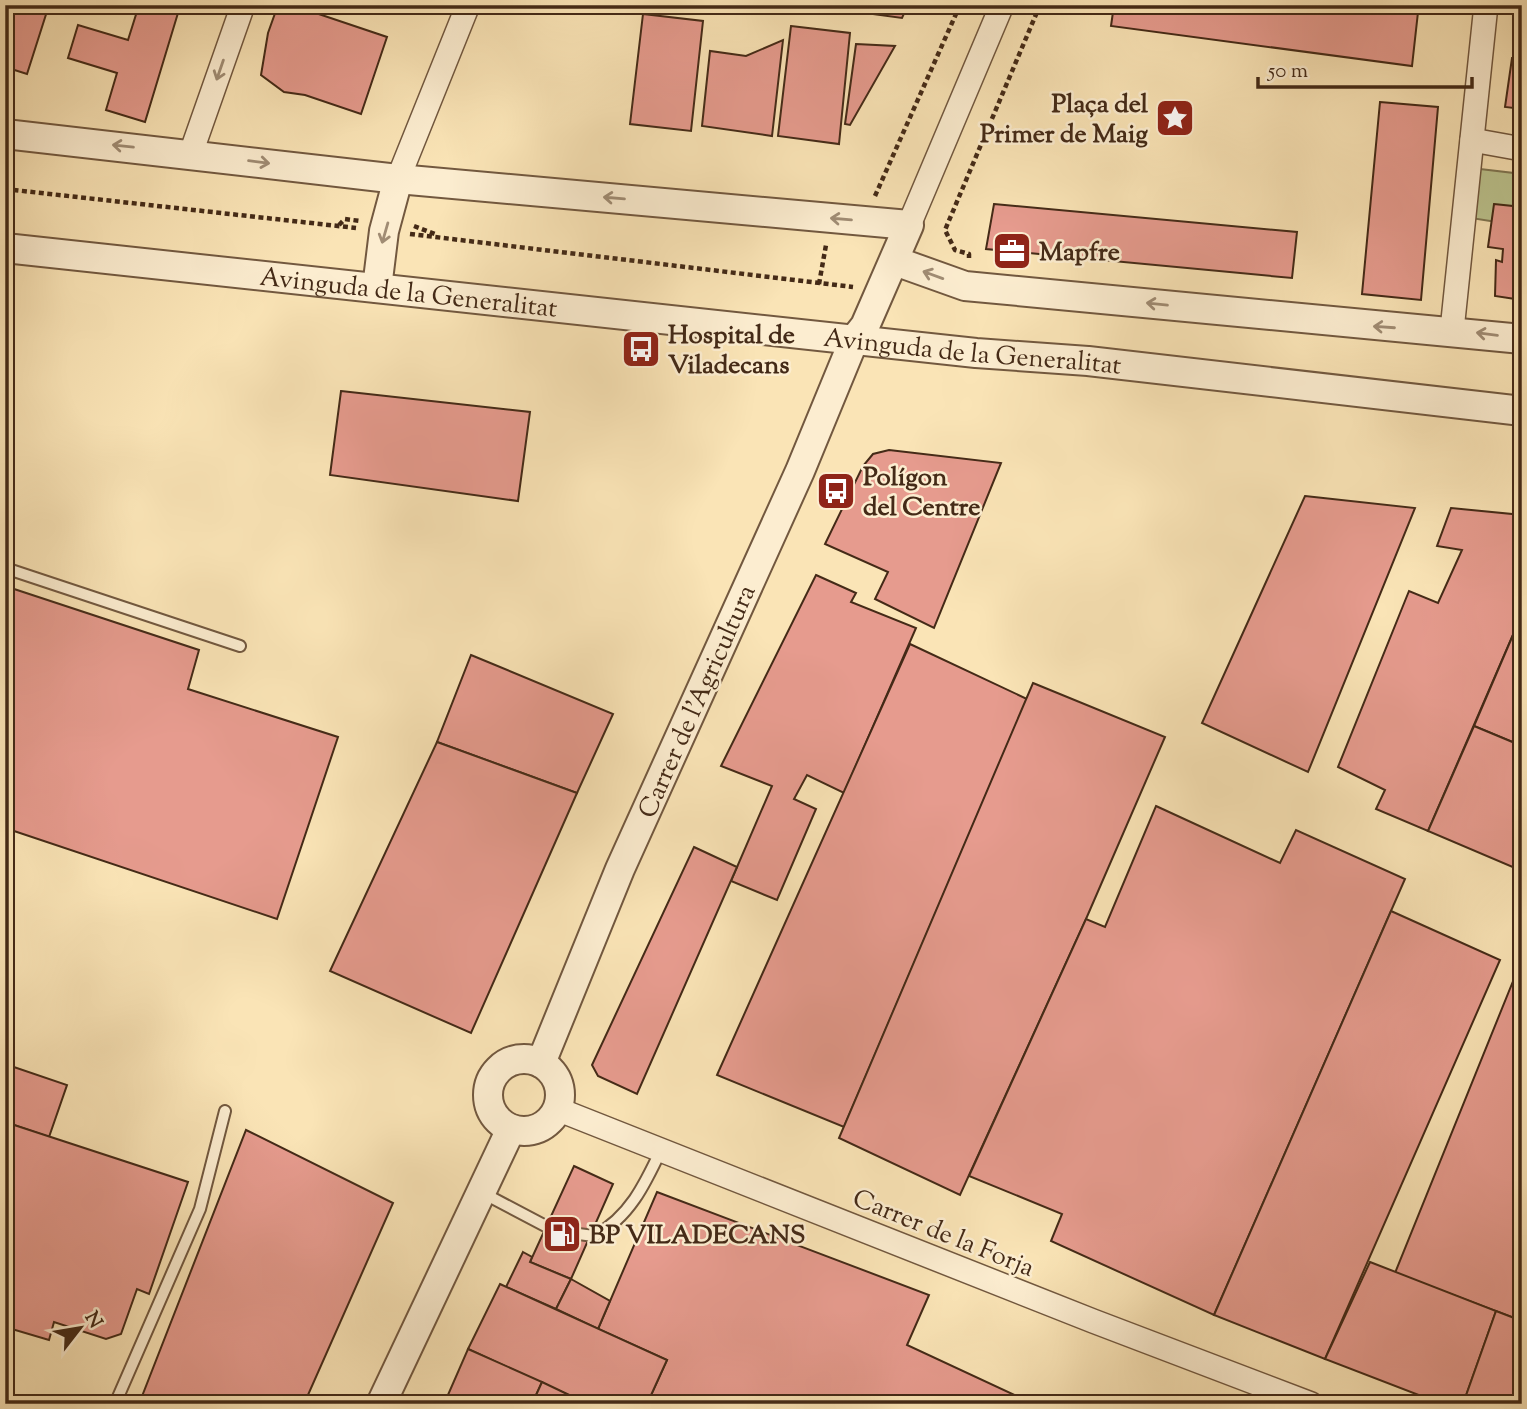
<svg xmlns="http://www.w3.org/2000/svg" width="1527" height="1409" font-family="'Sorts Mill Goudy',serif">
	<rect width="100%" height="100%" fill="#fae4b6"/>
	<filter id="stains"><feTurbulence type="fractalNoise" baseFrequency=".00286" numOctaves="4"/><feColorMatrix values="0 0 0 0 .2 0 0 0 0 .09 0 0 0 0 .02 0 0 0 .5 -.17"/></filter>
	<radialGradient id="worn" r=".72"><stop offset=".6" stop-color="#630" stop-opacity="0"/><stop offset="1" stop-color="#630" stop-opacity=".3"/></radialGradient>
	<polygon fill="#bcc48f" stroke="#807753" stroke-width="2" points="1480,169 1522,174 1522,226 1471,218"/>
	<g fill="#e69b8e" stroke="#442a17" stroke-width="2">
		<polygon points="5,5 49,5 27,74 5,67"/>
		<polygon points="139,5 153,5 178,13 145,122 106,110 117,73 68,58 78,25 128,40"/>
		<polygon points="278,5 292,5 387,37 361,114 305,95 284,92 261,75 268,33"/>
		<polygon points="806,5 908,5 902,18"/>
		<polygon points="1114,5 1369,5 1418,12 1412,66 1111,26"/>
		<polygon points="643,14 703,21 691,131 630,124"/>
		<polygon points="791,26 850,33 839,144 778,136"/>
		<polygon points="783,40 772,136 702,126 710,51 746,56"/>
		<polygon points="856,44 895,46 850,125 845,124"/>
		<polygon points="1512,58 1522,59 1522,109 1505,107"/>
		<polygon points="1380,102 1438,107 1421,300 1362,294"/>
		<polygon points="994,204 1297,232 1292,278 986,249"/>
		<polygon points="1494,204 1522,207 1522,300 1495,296 1496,260 1502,262 1503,249 1488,247"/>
		<polygon points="341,391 530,412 518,501 330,475"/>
		<polygon points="889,450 1001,463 934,628 875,599 888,572 825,544 863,466 873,454"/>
		<polygon points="1305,496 1415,508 1308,772 1202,723"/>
		<polygon points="1451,508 1522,515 1522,614 1428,831 1376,809 1385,790 1338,767 1409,591 1438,603 1462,550 1437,546"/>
		<polygon points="816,575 856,593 851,602 916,628 844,793 807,775 794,799 816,809 777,900 731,881 772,786 721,766"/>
		<polygon points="5,586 199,650 188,689 338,737 277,919 5,828"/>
		<polygon points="1522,614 1522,746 1474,726"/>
		<polygon points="910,644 1027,699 844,1127 717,1075"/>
		<polygon points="471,655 613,714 577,793 437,742"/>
		<polygon points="1033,683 1165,737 1086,919 960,1195 839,1138"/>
		<polygon points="1474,726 1522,746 1522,871 1428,831"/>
		<polygon points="437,742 577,793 471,1033 330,971"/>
		<polygon points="1156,806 1280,863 1296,830 1405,879 1214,1315 1051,1241 1062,1214 969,1176 1086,919 1105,927"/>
		<polygon points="694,847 737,867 637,1094 598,1076 592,1065"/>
		<polygon points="1391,911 1500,960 1325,1359 1214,1315"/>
		<polygon points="1522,959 1522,1321 1395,1273"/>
		<polygon points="5,1064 67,1085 49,1137 5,1122"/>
		<polygon points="5,1122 188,1182 149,1294 137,1289 121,1334 106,1339 54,1322 49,1340 5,1327"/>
		<polygon points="246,1130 393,1203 304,1404 139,1404"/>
		<polygon points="574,1166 613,1184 571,1279 530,1262"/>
		<polygon points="657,1192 929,1295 907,1345 1034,1404 647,1404 667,1360 598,1329"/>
		<polygon points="523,1252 532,1257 530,1262 571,1279 556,1309 506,1287"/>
		<polygon points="1370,1262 1496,1311 1463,1404 1442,1404 1325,1359"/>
		<polygon points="571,1279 610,1301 598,1329 556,1309"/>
		<polygon points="500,1284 667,1360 647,1404 588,1404 468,1349"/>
		<polygon points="1496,1311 1522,1321 1522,1391 1512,1404 1463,1404"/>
		<polygon points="468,1349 542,1382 532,1404 444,1404"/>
		<polygon points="542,1382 588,1404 532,1404"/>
	</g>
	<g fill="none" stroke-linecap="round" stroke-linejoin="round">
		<g stroke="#72583f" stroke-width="14">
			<g id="service">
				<polyline points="5,568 240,646"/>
				<path d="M481,1192l74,39 39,5c35,-18 51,-52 67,-86"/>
				<polyline points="115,1404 200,1209 225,1111"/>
			</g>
		</g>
		<g stroke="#72583f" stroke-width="26">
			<g id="minor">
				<polyline points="1472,140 1522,149"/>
				<polyline points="191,153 243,5"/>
				<polyline points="398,179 468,5"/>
				<polyline points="909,225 1002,5"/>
				<polyline points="1452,330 1486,5"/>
				<polyline points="557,1109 1093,1321 1311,1404"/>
			</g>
		</g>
		<g stroke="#72583f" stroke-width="32">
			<g id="tertiary">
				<polyline points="5,134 398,179 909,225 865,326 854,340 800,471 620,869 541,1063"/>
				<path id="s1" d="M5,248l971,105 112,8 434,50"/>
				<polyline points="895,261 965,286 1522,339"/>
				<polyline points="377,288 384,231 398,179"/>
				<circle cx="524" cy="1095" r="36"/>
				<polyline points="381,1404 511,1129"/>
			</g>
		</g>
		<g stroke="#442a17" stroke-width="4.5" stroke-dasharray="5 3.5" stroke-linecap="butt">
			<polyline points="5,189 356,228"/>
			<polyline points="875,196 960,5"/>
			<polyline points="339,225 345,219 360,221"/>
			<polyline points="414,226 435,234"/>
			<polyline points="410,234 853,287"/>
			<polyline points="969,258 969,254 955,250 945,230 1040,5"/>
			<polyline points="819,284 826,245"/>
		</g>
		<use href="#service" stroke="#fcedd0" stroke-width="10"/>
		<use href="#minor" stroke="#fcedd0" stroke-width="23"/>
		<use href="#tertiary" stroke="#fcedd0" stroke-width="28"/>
	</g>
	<defs><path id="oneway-shaft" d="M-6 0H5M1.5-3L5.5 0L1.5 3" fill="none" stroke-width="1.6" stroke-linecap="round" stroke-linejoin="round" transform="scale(1.75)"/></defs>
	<g stroke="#a08c74">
		<use href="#oneway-shaft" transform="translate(220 70) rotate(109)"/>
		<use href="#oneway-shaft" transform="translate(123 146) rotate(-174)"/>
		<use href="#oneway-shaft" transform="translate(259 162) rotate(7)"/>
		<use href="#oneway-shaft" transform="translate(614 198) rotate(-175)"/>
		<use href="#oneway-shaft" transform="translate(841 219) rotate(-175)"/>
		<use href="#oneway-shaft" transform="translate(385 233) rotate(106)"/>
		<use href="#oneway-shaft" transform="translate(933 275) rotate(-160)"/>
		<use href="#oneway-shaft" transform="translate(1157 304) rotate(-174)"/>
		<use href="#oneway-shaft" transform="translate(1384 327) rotate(-176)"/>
		<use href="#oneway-shaft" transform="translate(1487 334) rotate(-173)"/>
	</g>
	<defs>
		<g id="sight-square" transform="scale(2.0125)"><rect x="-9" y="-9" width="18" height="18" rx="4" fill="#8f2418" stroke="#fcedd0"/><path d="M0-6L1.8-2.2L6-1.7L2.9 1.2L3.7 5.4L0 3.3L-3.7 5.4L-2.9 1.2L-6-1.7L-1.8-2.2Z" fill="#fff"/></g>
		<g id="office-square" transform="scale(2.0125)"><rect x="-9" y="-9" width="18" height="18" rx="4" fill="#8f2418" stroke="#fcedd0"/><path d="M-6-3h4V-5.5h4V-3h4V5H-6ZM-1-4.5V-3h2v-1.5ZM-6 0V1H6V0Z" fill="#fff"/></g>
		<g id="bus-square" transform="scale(2.0125)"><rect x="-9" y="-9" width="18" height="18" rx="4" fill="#8f2418" stroke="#fcedd0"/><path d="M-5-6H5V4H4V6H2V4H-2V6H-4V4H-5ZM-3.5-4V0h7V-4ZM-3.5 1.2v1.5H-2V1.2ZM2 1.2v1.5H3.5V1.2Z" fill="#fff"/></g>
		<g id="fuel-square" transform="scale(2.0125)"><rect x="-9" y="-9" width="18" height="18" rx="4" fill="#8f2418" stroke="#fcedd0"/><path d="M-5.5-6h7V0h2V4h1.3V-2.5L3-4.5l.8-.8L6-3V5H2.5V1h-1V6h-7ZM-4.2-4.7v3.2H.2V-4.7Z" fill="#fff"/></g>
	</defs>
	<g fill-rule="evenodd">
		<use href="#sight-square" x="1175" y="118"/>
		<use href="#office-square" x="1012" y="251"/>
		<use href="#bus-square" x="641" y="349"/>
		<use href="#bus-square" x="836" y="491"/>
		<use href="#fuel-square" x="562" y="1234"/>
	</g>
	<g text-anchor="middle" stroke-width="5" stroke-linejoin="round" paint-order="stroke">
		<g font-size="26" font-weight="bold" fill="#442a17" stroke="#fcedd0" text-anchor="start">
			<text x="1148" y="112" text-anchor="end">Plaça del<tspan x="1148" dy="30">Primer de Maig</tspan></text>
			<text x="1039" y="260">Mapfre</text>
			<text x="668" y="343">Hospital de<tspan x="668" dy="30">Viladecans</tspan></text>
			<text x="863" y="485">Polígon<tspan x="863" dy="30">del Centre</tspan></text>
			<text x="589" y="1243">BP VILADECANS</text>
		</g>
		<g font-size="26" fill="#442a17" stroke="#fcedd0">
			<text dy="9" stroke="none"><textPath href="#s1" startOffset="406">Avinguda de la Generalitat</textPath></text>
			<text dy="9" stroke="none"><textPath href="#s1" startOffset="973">Avinguda de la Generalitat</textPath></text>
			<text transform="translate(696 701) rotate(-66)" y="9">Carrer de l'Agricultura</text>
			<text transform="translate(944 1232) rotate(22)" y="9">Carrer de la Forja</text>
		</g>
	</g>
	<rect width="1527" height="1409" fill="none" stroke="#fae4b6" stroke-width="28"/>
	<rect x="7" y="7" width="1513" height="1395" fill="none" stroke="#442a17" stroke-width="3.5"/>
	<rect x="14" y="14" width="1499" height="1381" fill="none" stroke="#442a17" stroke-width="2"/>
	<g transform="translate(80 1328) rotate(59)" stroke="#fcedd0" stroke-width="5" paint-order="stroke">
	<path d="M0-5L12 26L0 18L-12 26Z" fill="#442a17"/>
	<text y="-10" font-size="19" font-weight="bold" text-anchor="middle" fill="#442a17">N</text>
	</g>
	<path d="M1258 77v10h214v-10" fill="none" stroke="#442a17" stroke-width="3.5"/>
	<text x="1268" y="77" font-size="21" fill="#442a17" stroke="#fcedd0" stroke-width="5" paint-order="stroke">50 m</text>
	<rect width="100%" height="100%" filter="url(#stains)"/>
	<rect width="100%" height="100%" fill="url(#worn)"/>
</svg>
